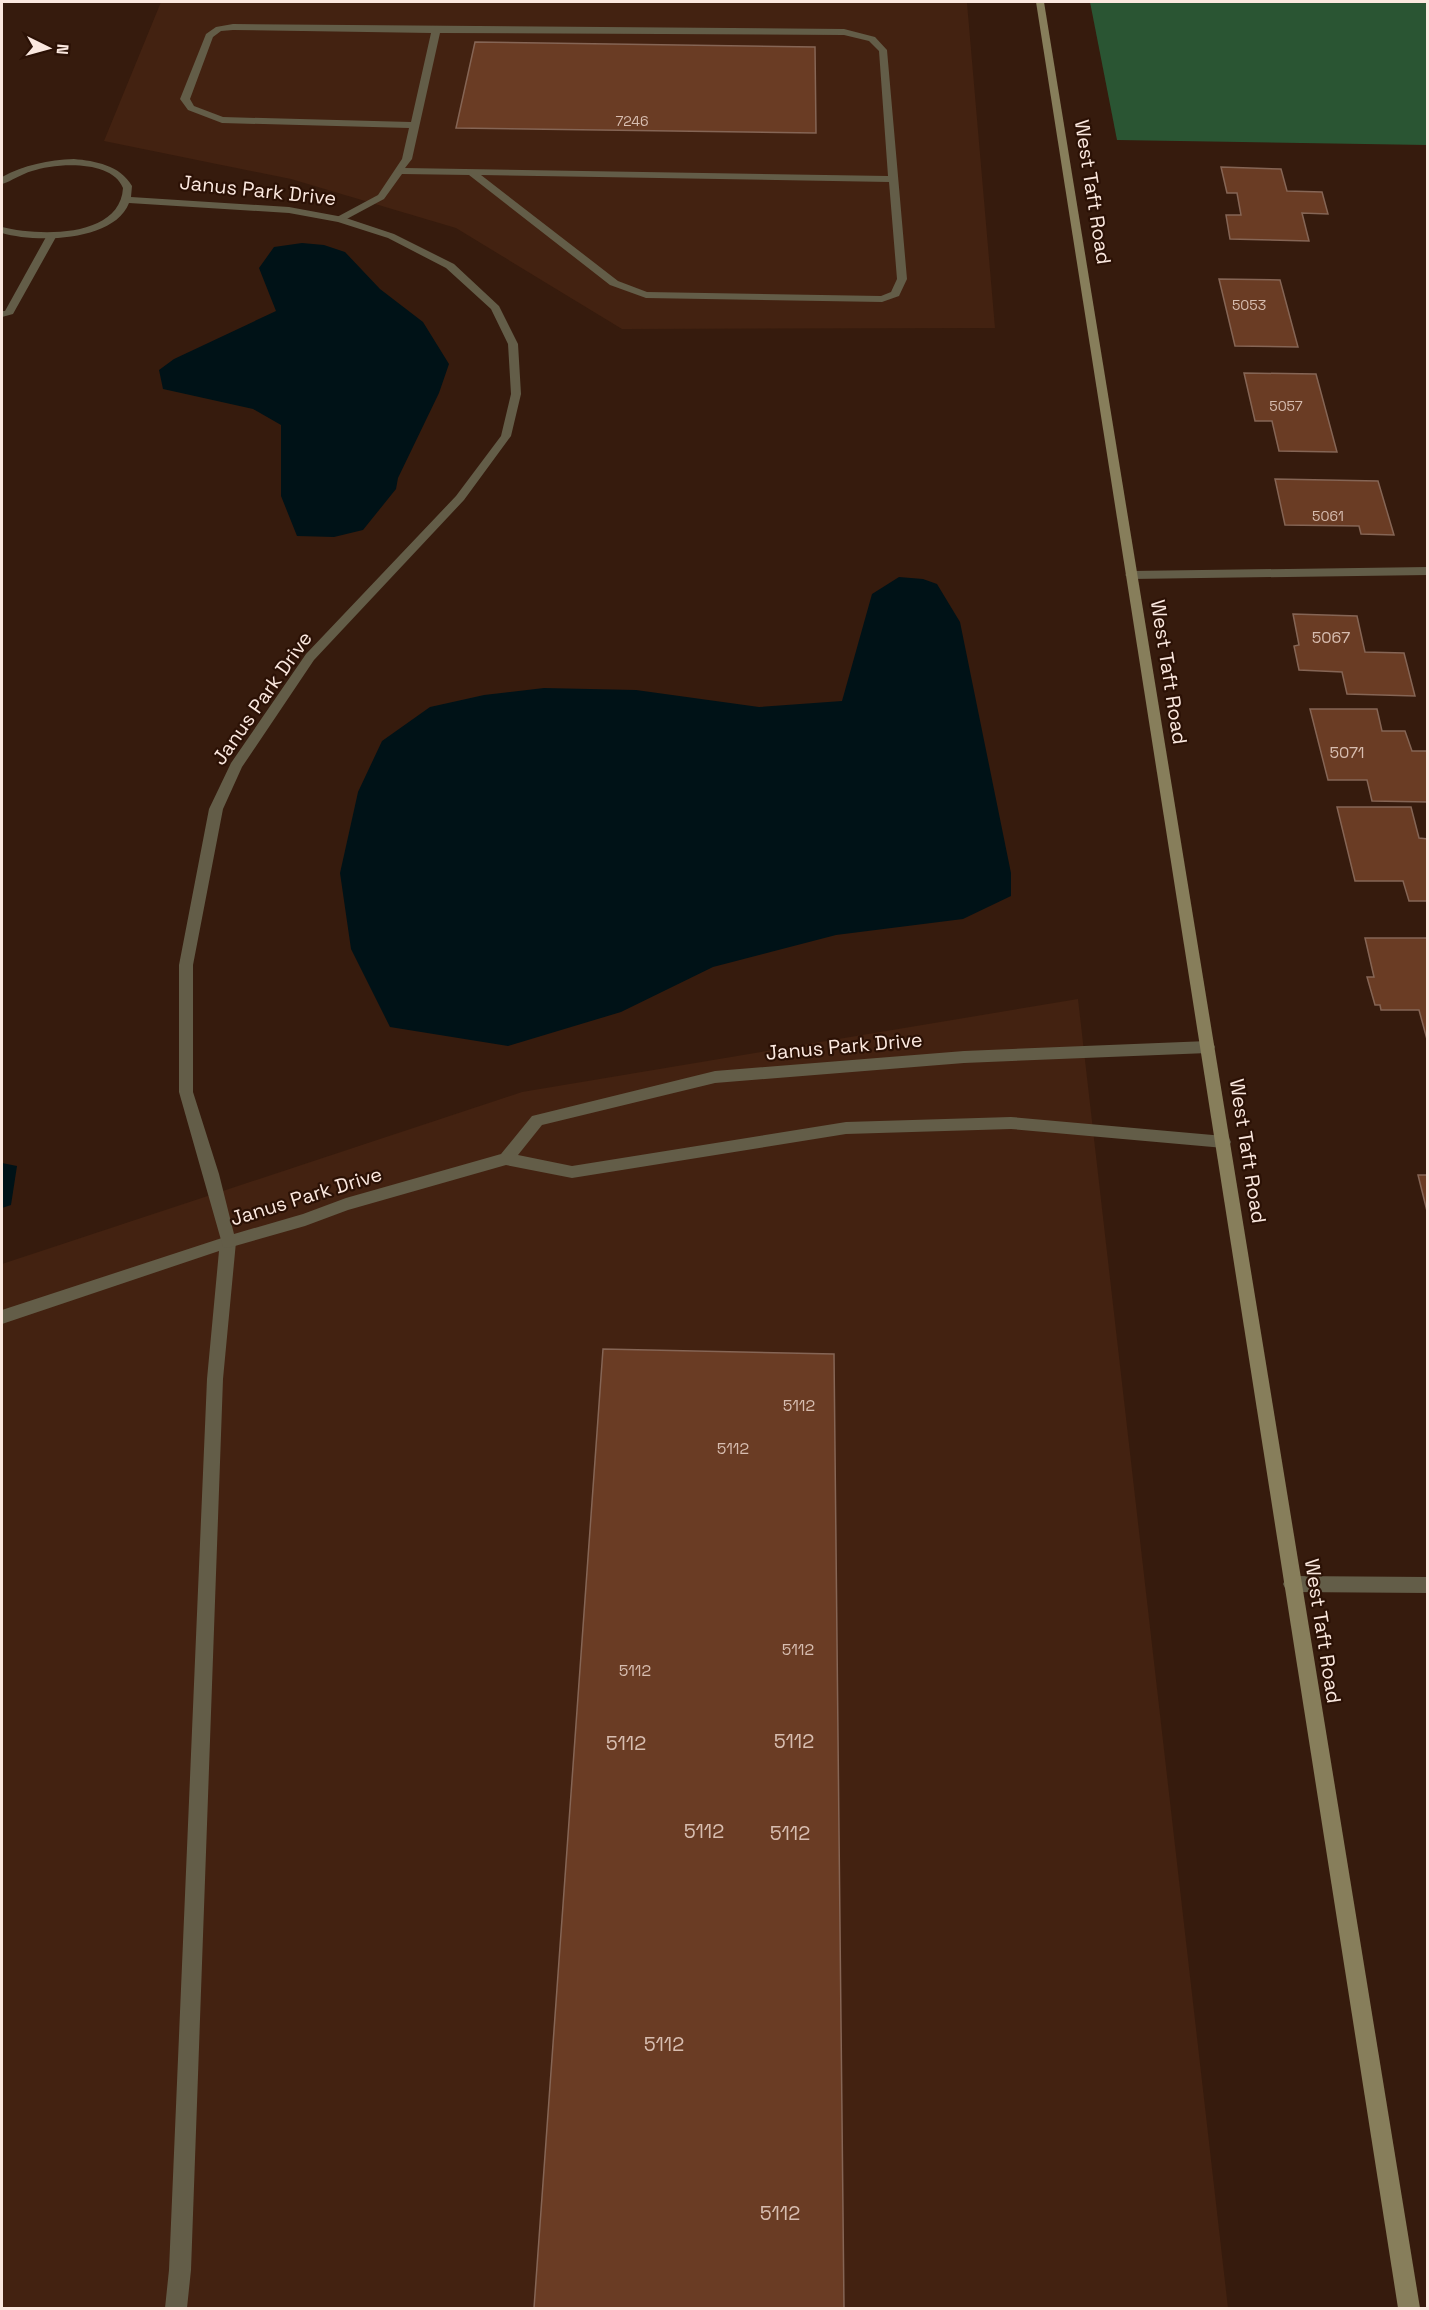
<svg xmlns="http://www.w3.org/2000/svg" width="1429" height="2310" font-family="'Space Grotesk',sans-serif">
	<rect width="100%" height="100%" fill="#361b0d"/>
	<g fill="#432211">
		<polygon points="161,2 967,3 995,328 622,329 456,228 291,179 104,141"/>
		<polygon points="1078,999 1228,2308 2,2308 2,1264 522,1092"/>
	</g>
	<polygon fill="#2a5533" points="1090,2 1427,2 1427,145 1117,140"/>
	<g fill="#001217">
		<polygon points="302,243 324,245 345,252 380,289 423,322 449,364 439,393 398,478 396,489 363,530 334,537 297,536 281,496 281,425 253,409 163,389 159,370 174,359 276,311 259,268 274,247"/>
		<polygon points="899,577 923,579 937,584 960,622 1011,873 1011,896 963,919 836,935 713,967 621,1012 508,1046 390,1027 351,949 340,873 358,792 382,741 430,707 484,695 544,688 636,690 759,707 842,701 872,594"/>
		<polygon points="2,1163 17,1166 11,1205 2,1208"/>
	</g>
	<g fill="#6a3c24" stroke="#856555" stroke-width="1.5">
		<polygon points="475,42 815,47 816,133 456,128"/>
		<polygon points="1221,167 1281,169 1287,191 1322,192 1328,214 1302,213 1309,241 1230,239 1226,215 1241,215 1237,193 1227,193"/>
		<polygon points="1219,279 1280,280 1298,347 1235,346"/>
		<polygon points="1244,373 1316,374 1337,452 1279,451 1272,421 1255,421"/>
		<polygon points="1275,479 1378,481 1394,535 1361,534 1359,526 1285,525"/>
		<polygon points="1293,614 1357,616 1365,652 1404,653 1415,696 1347,694 1342,672 1299,670 1294,646 1299,645"/>
		<polygon points="1310,709 1377,709 1382,731 1405,731 1412,751 1428,751 1428,802 1372,801 1367,780 1328,780"/>
		<polygon points="1337,807 1411,807 1419,838 1428,839 1428,901 1409,901 1403,881 1355,881"/>
		<polygon points="1365,938 1428,938 1428,1043 1419,1010 1381,1010 1380,1005 1375,1005 1367,977 1374,977"/>
		<polygon points="1418,1175 1428,1175 1428,1215"/>
		<polygon points="603,1349 834,1354 844,2308 534,2308"/>
	</g>
	<g fill="none" stroke-linecap="round" stroke-linejoin="round">
		<g fill="#635d48" fill-rule="evenodd">
			<path d="M233,24l611,5 31,8 12,13 20,229 -8,17 -17,6 -236,-4 -36,-13 -141,-110 -67,-1 -18,25 -41,22h-6v-4l41,-22 24,-36 7,-31 -187,-5 -34,-13 -8,-11 26,-65 10,-7zM233,30l198,3 -20,89 -188,-5 -29,-11 -4,-7 23,-62 8,-6zM440,33l404,2 25,6 10,10 9,125 -483,-8 7,-9zM481,175l408,7 8,97 -6,13 -10,4 -234,-4 -29,-11z"/>
			<polygon points="51,234 56,237 13,314 2,317 2,311 5,311 46,237"/>
			<polygon points="1428,567 1428,575 1131,579 1125,575 1131,571"/>
			<polygon points="228,1236 233,1237 236,1242 223,1379 191,2270 187,2308 165,2308 169,2270 207,1379 219,1251 2,1324 2,1310"/>
		</g>
		<g fill="#635d48" fill-rule="evenodd">
			<path d="M74,159c21,2 46,6 58,27l-1,11 158,10 54,10 51,17 60,30 45,42 19,38 3,50 -10,42 -47,64 -150,160 -72,107 -19,42 -30,156v127l26,82 15,60 69,-20 43,-16 155,-44 31,-38 183,-45 249,-20 244,-10 5,2 2,4 -2,4 -5,2 -244,10 -249,20 -173,42 -24,30 54,11 274,-44 165,-5 213,19 5,2 2,4 -2,4 -5,2 -213,-19 -165,5 -274,44 -66,-13 -158,45 -43,16 -77,22 -5,-1 -44,-155v-127l30,-156 22,-46 75,-109 150,-158 45,-60 10,-42 -3,-50 -17,-35 -45,-41 -58,-30 -50,-16 -49,-9 -160,-10c-15,39 -94,40 -127,30v-6c35,9 118,12 121,-39 -11,-29 -68,-25 -91,-17 -11,3 -20,10 -30,13v-7c22,-12 46,-17 72,-18z"/>
			<polygon points="1292,1576 1428,1577 1428,1593 1292,1592 1286,1590 1283,1584 1286,1578"/>
		</g>
		<polygon fill="#877e5b" fill-rule="evenodd" points="1036,2 1044,2 1420,2308 1398,2308"/>
	</g>
	<g text-anchor="middle" stroke-width="4.5" stroke-linejoin="round" paint-order="stroke">
		<g font-size="14" fill="#d7bdb0">
			<text x="632" y="126">7246</text>
			<text x="1249" y="310">5053</text>
			<text x="1286" y="411">5057</text>
			<text x="1328" y="521">5061</text>
		</g>
		<g font-size="16" fill="#d7bdb0">
			<text x="1331" y="643">5067</text>
			<text x="1347" y="758">5071</text>
			<text x="799" y="1411">5112</text>
			<text x="733" y="1454">5112</text>
			<text x="798" y="1655">5112</text>
			<text x="635" y="1676">5112</text>
		</g>
		<g font-size="20" fill="#fbe8df" stroke="#2b1105">
			<text transform="translate(258 190) rotate(6)" y="7">Janus Park Drive</text>
			<text transform="translate(1093 192) rotate(81)" y="7">West Taft Road</text>
			<text transform="translate(1169 672) rotate(81)" y="7">West Taft Road</text>
			<text transform="translate(262 698) rotate(-55)" y="7">Janus Park Drive</text>
			<text transform="translate(844 1046) rotate(-5)" y="7">Janus Park Drive</text>
			<text transform="translate(1248 1151) rotate(81)" y="7">West Taft Road</text>
			<text transform="translate(306 1196) rotate(-17)" y="7">Janus Park Drive</text>
			<text transform="translate(1323 1631) rotate(81)" y="7">West Taft Road</text>
		</g>
		<g font-size="20" fill="#d7bdb0">
			<text x="794" y="1748">5112</text>
			<text x="626" y="1750">5112</text>
			<text x="704" y="1838">5112</text>
			<text x="790" y="1840">5112</text>
			<text x="664" y="2051">5112</text>
			<text x="780" y="2220">5112</text>
		</g>
	</g>
	<rect width="1429" height="2310" fill="none" stroke="#fbe8df" stroke-width="6"/>
	<g transform="translate(48 48) rotate(95)" stroke="#2b1105" stroke-width="4.5" paint-order="stroke">
	<path d="M0-4.5L10 22L0 15L-10 22Z" fill="#fbe8df"/>
	<text y="-9" font-size="16" font-weight="bold" text-anchor="middle" fill="#fbe8df">N</text>
	</g>
</svg>
